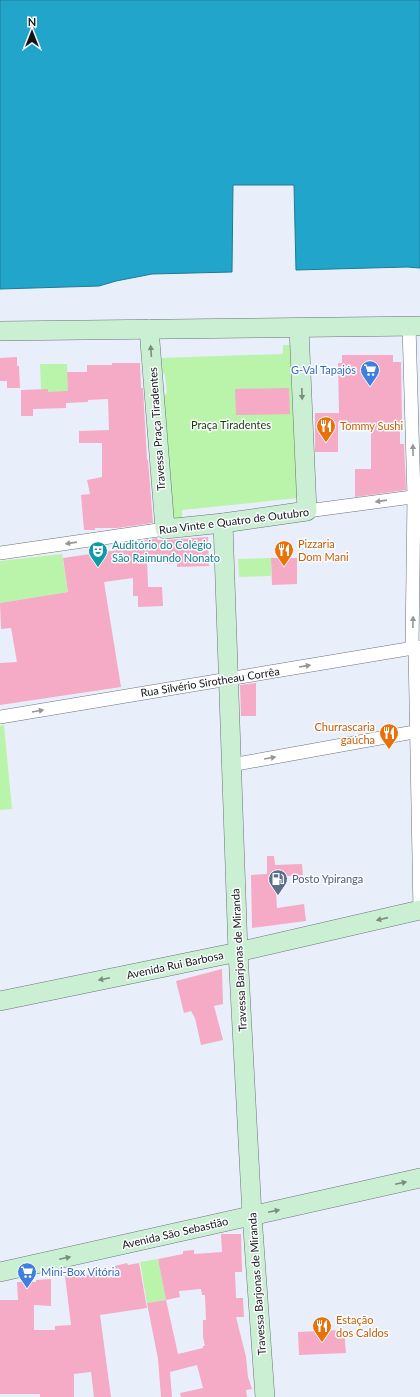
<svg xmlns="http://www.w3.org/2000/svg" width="420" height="1397" font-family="Lato,sans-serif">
	<rect width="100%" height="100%" fill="#e9effa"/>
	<g fill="#baf3aa">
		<polygon points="283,345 295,345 299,498 182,510 182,520 171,521 163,397 167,393 165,375 160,366 159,358 283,354"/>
		<polygon points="40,364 67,364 68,392 48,392 41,389"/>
		<polygon points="62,554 68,592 0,603 0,561"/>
		<polygon points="271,558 271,576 239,577 238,559"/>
		<polygon points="4,725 12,809 0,810 0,726"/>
		<polygon points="158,1259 166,1300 147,1303 140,1262"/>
	</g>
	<polygon fill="#22a5ca" stroke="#1e7a95" points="0,0 420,0 420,268 407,267 296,270 294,185 233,185 232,272 152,274 116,281 99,286 0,289"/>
	<g fill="#f5aac5" fill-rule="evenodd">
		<polygon points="342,355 393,355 393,362 401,362 402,422 400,422 400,444 404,444 406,490 355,497 355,469 371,469 371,428 364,428 364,423 338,423 338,452 315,452 315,413 339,413 338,363 342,363"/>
		<polygon points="17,357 17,366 19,366 20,388 7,388 7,381 0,381 0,358"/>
		<polygon points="112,363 140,363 141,388 143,388 147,460 148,460 153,523 117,528 95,528 95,530 84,530 81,495 90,494 87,480 102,477 102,443 79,443 79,431 109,430 108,399 88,400 88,402 66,403 66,408 33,409 33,416 21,416 21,390 48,389 48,392 68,391 67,372 87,372 87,365 112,365"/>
		<polygon points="289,388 290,414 236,415 235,389"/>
		<polygon points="208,537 209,566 177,567 177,563 165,564 165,558 147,559 148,587 162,587 163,606 138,607 138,596 133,596 133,578 104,582 121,687 0,705 0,663 17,662 11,628 1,629 0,603 68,592 63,558 132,548 132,542 157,538 158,540 166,540"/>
		<polygon points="271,558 297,558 297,584 272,585"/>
		<polygon points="256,683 256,716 241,716 240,685"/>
		<polygon points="267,856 274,856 275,865 302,864 303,875 275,877 277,908 304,904 306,921 252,928 251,875 267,874"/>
		<polygon points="222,969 223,1004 214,1006 223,1040 201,1045 195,1018 191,1011 184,1013 176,981"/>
		<path d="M221,1234h20l1,38h-7l1,26h7l1,19h-8l10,40 2,20 4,12 -6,1 1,7h-66l-1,-4 23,-5 -6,-23 -27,7 2,25h-11l-3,-38 -11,-56 19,-3 -8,-41 25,-5v-3l11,-1v4l28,-2zM201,1289l1,6h3l1,25h-3v17l2,9h-2v2l-25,6 -12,-54 14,-3 -1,-6z"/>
		<polygon points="127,1263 128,1265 139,1263 147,1308 100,1315 111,1397 94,1397 91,1372 74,1374 74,1397 40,1397 40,1394 0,1394 0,1300 18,1300 17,1282 36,1282 36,1280 51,1279 51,1306 34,1305 34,1330 55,1330 55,1326 71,1325 65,1276 78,1274 79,1276 116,1271 115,1266"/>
		<polygon points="344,1330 346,1353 299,1355 298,1332"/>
	</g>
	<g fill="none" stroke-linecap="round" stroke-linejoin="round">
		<g stroke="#6c717a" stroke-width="14">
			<g id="street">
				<polyline points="409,326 414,497 412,647 415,648 420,911"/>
				<polyline points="307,511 420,496"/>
				<polyline points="0,553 165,529"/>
				<polyline points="0,717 420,647"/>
				<polyline points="231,765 420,731"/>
			</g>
		</g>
		<g stroke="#6c717a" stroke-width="20">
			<g id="secondary">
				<polyline points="149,329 165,529 223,523 307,511 299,328"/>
				<polyline points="0,331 420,326"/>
				<polyline points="223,523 238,952 252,1215 265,1397"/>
				<polyline points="0,1001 238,952 420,910"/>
				<polyline points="0,1272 420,1178"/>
			</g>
		</g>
		<use href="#street" stroke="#fff" stroke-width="13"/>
		<use href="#secondary" stroke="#caefd2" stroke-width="19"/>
	</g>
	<defs><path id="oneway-solid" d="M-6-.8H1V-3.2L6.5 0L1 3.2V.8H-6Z"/></defs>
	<g fill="#788d7e">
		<use href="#oneway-solid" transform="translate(151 351) rotate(-94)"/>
		<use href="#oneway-solid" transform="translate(302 394) rotate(88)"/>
		<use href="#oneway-solid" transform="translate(382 919) rotate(167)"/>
		<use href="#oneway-solid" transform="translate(104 979) rotate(168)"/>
		<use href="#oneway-solid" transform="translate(401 1183) rotate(-12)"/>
		<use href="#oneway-solid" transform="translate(274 1211) rotate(-12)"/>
		<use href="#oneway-solid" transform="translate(65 1258) rotate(-12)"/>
	</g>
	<g fill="#959697">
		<use href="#oneway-solid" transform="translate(413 450) rotate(-91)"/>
		<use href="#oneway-solid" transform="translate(381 501) rotate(172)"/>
		<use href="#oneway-solid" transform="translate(71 543) rotate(172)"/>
		<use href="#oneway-solid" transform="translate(413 622) rotate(-89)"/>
		<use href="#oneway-solid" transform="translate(305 666) rotate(-9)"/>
		<use href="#oneway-solid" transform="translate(38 711) rotate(-10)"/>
		<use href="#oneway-solid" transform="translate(270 758) rotate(-10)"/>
	</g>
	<defs>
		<g id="supermarket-pin" transform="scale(1)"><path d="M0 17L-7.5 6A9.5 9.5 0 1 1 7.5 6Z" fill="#3f7fe0" stroke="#fbfcfe"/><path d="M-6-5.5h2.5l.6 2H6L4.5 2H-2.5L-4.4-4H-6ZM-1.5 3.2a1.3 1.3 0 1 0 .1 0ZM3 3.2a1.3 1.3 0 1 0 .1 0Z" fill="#fff"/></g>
		<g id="restaurant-pin" transform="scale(1)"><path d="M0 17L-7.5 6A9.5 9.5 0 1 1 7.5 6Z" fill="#e8710a" stroke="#fbfcfe"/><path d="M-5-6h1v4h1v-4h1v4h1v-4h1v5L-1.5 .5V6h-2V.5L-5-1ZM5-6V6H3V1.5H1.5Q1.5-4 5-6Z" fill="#fff"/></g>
		<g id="theatre-pin" transform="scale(1)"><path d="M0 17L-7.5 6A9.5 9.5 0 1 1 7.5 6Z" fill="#0f9aa8" stroke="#fbfcfe"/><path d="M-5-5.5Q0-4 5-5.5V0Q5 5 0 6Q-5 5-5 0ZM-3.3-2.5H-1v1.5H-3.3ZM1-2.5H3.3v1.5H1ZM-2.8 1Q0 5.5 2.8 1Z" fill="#fff"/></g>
		<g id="fuel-pin" transform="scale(1)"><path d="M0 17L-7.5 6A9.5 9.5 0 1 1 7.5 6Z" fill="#5c6f8a" stroke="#fbfcfe"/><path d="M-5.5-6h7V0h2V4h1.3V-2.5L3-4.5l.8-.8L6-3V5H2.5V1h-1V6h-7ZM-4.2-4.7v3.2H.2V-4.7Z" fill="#fff"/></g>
	</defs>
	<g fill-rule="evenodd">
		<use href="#supermarket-pin" x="370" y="370"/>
		<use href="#restaurant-pin" x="326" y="426"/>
		<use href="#restaurant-pin" x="284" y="550"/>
		<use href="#theatre-pin" x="98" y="551"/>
		<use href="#restaurant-pin" x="389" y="733"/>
		<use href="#fuel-pin" x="278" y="879"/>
		<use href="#supermarket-pin" x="27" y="1272"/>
		<use href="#restaurant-pin" x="322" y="1326"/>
	</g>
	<g text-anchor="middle" stroke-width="3" stroke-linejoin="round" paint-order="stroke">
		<g font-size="11" fill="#366cbe" stroke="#fbfcfe" text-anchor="end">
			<text x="356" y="374">G-Val Tapajós</text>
			<text x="41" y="1276" text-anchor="start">Mini-Box Vitória</text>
		</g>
		<g font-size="11" fill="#183d0b" stroke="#fbfcfe">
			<text x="231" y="429">Praça Tiradentes</text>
		</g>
		<g font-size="11" fill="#c56008" stroke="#fbfcfe" text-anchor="start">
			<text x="340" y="430">Tommy Sushi</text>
			<text x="298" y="548">Pizzaria<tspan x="298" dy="13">Dom Mani</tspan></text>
			<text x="375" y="731" text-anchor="end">Churrascaria<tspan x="375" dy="13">gaúcha</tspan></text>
			<text x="336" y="1324">Estação<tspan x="336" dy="13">dos Caldos</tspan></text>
		</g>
		<g font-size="11" fill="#131518" stroke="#fbfcfe">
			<text transform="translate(157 429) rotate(-94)" y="4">Travessa Praça Tiradentes</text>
			<text transform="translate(234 521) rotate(-7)" y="4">Rua Vinte e Quatro de Outubro</text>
			<text transform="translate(210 682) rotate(-9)" y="4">Rua Silvério Sirotheau Corrêa</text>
			<text transform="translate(239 960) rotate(-93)" y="4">Travessa Barjonas de Miranda</text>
			<text transform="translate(175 965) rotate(-12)" y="4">Avenida Rui Barbosa</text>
			<text transform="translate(175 1233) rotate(-13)" y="4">Avenida São Sebastião</text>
			<text transform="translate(257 1284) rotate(-94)" y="4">Travessa Barjonas de Miranda</text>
		</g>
		<g font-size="11" fill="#0d838f" stroke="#fbfcfe" text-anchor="start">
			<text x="112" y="549">Auditório do Colégio<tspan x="112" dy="13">São Raimundo Nonato</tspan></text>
		</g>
		<g font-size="11" fill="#4e5e75" stroke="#fbfcfe" text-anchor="start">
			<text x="292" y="883">Posto Ypiranga</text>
		</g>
	</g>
	<g transform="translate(32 32)" stroke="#fbfcfe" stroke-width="3" paint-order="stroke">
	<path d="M0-3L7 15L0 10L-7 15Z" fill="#131518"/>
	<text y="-6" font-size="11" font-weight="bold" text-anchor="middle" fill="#131518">N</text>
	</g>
</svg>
